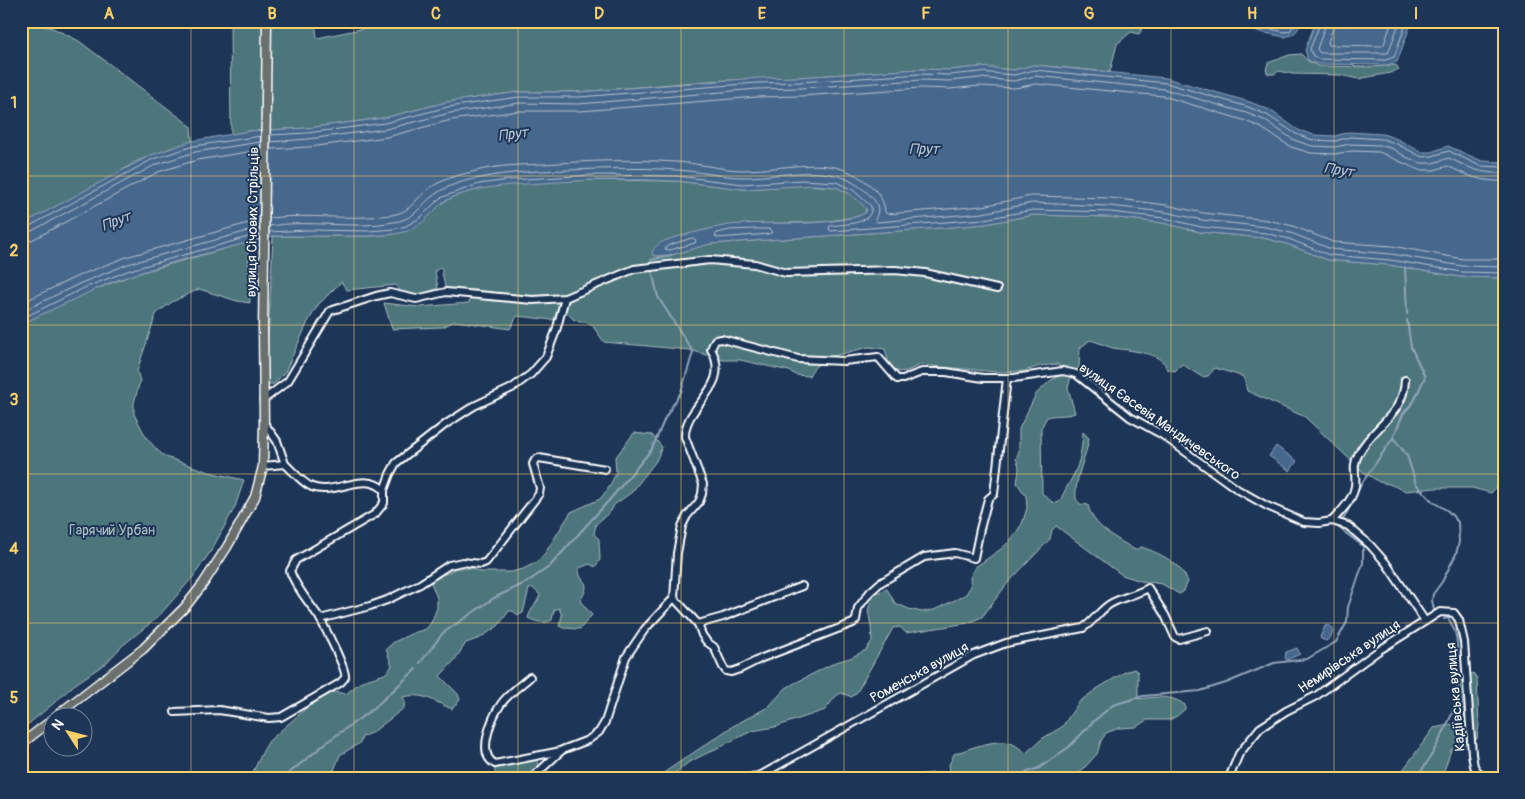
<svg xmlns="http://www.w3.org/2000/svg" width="1525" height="799" font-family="Pangolin,sans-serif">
	<rect width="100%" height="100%" fill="#1d3557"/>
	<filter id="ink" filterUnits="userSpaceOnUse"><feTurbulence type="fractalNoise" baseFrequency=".02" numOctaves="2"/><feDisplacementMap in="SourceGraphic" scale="10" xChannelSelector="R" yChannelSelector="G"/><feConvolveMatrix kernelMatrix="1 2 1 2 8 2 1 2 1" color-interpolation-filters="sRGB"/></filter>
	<g filter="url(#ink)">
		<g fill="#4d767b" stroke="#a6babd">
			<polygon points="21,21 53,28 79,41 191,126 192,141 171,148 135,162 117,174 21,225"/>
			<polygon points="230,21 315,21 317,38 400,21 1143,21 1141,31 1139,34 1131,32 1117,44 1110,72 1034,65 1014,70 980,67 949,70 920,69 799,77 707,81 579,92 519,92 447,102 384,118 307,128 249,131 231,135"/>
			<polygon points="1301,54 1308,61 1318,66 1373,67 1396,65 1399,69 1390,73 1358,79 1340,75 1293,74 1279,71 1274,74 1268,74 1266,70 1268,63 1289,55"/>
			<path d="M593,180l84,1 66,8 60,-4 33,2 14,7 16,13 -1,6 -5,3 -37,6 -67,2 -46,5 -13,3 -39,24 13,-1 38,-11 232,-16 44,-4 48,-9 77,2 53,6 37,9 64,6 23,6 41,16 61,5 72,12 43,1v203l-4,2 -9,10 -19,-5h-37l-29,3 -17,-7 -10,-2 -17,-11 -57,-54 -58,-26 -3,-14 -29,-9 -7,8 -6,1 -20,-13 -7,7 -8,-2c-2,-3 -2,-6 -4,-7 -9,-10 -37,-12 -50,-14 -8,-2 -15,-6 -23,-8l-10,8 -1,20 -9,12 -2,8 7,25c-10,4 -18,1 -28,4l-6,11 1,65 10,9 6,1c5,-6 6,-12 10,-18 12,-20 13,-30 15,-53l6,6c-3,21 -15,40 -13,61l4,5 8,1c5,23 29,33 47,45l7,-3c19,7 39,16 46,35l-5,10 -4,2 -17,-10 -21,-3 -19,-6 -66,-49 -4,4 -2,9 -43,45 -25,33 -14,6 -62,10 -6,-6 -7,1 -36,64 -5,5 -11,-4 -5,3 -11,14 -50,17 -23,4 -63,31 -20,16h-13l77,-52 35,-19 18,-19 7,-4 43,-22 14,-4 16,-8 6,-9 -1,-15 -3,-16 6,-16 13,-5 8,14 14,6 13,3 12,-2 23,-11 9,-5 5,-8 -1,-8 4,-10 27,-19 9,-8 12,-17 5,-16 -1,-12 -9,-13c1,-8 4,-17 -1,-24l3,-8v-22l17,-35 14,-13 10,-6 -2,-11 -18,2 -15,5 -28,1 -76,-7 -14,6 -10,1 -9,-11 -3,-12 -16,-2 -40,10 -4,6c-9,1 -12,5 -16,13l-13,-1 -7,-4 -49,-11h-17l-33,-10 -86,-8 -12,-17 -6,-3h-6l-7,-3 -7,-7h-7l-6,8 -36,-4 -7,13 -55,-8 -12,6 -51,2 -8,-26 35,4 50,-4 1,-7 -25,-9 -4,-20 -6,4 3,17 -20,8 -15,-1 -7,-10 -49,5 -6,-8 -23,23 -10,17 -23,50 -11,12h-8l7,-148h97l25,-2 42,-27c30,-27 116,-25 156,-27z"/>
			<polygon points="248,242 250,303 237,301 199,289 172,302 156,314 137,371 140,381 134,403 134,414 146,437 158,451 166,457 209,472 244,480 235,507 211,551 193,577 158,617 122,646 106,663 74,685 54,703 21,730 21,324 86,293 132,275"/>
			<path d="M634,433l18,2 10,12 -6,14 -24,31 -18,13 -3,6 -15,13 -2,10 5,5 1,21 -5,7 -5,-3 -11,4c0,18 15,10 1,33l12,14 -12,14 -17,-1 -4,-2 3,-10 -3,-8 -5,2 -2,10c-7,4 -17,2 -24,-2 2,-9 9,-14 12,-23l-7,-7 -4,1 -6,24 -5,2 -5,-4h-4l-11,15 -18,12 -14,5 -12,18 -14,15 18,18 2,6 -8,9c-17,-7 -29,-17 -49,-12l2,5 -1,6 -31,24 -11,5 -2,6 -20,12 -9,23h-81l14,-29 5,-8 44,-39 16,-11 17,3 16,-13 23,-7 7,-8 -6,-17 8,-7 19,-9 13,-4 5,-6 6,-15v-10l-6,-15 9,-9h6l10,-6h15l9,4h31l12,-3 14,-7 8,-9 26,-41 29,-13 10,-13 6,-14 -1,-14z"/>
			<path d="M1134,669l4,3v27c18,-2 32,-5 47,6v4l-8,7 -8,4h-22l-11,7 -17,1 -13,5 -5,8 -4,13 -22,24h-124l-2,-13 5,-11c15,-5 43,-17 59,-10 4,2 9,6 13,9l17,-15 19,-11 17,-25 19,-14 27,-16z"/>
			<polygon points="1473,673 1477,678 1479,725 1477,739 1451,750 1445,768 1439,778 1397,778 1434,728 1458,723 1462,704 1459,680"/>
			<polygon points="538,760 539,764 529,778 496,778 494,766"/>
		</g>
		<g fill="#47688d" stroke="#91a4bb">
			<path d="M1215,21h87c-4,9 -7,14 -17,16l-59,-12z"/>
			<polygon points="1316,21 1412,21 1397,62 1387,65 1317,64 1308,60 1305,50"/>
			<path d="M1034,65l132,13 84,24 20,8 28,20 16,5 21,1 14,-4 34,2 14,5 25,13h9l17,-6 34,15 22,1v116l-43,-1 -72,-12 -61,-5 -41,-16 -23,-6 -64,-6 -37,-9 -53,-6 -77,-2 -48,9 -44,4 -231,16 -39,11 -17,1 -2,-4c5,-12 25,-15 36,-18 14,-3 27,-7 41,-9 37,-4 74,1 111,-5 9,-2 17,-2 25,-7l2,-3 -5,-6 -12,-10 -14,-7 -20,-2 -73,4 -66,-8 -29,-1h-55l-84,5 -29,4 -25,7 -12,6 -20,20 -15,9 -13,3 -25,2h-97l-96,25 -45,14 -23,8 -88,41v-99l130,-70 41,-14 57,-10 58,-3 77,-10 63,-16 72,-10h60l178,-14 42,-1 121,-8 29,1 31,-3 34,3z"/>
			<polygon points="1276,446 1297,461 1290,471 1269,456"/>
			<path d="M1329,625l4,3c0,7 -2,10 -7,13l-5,-2 -1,-2 5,-11z"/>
			<polygon points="1297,648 1300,654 1287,660 1285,658 1286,652"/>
		</g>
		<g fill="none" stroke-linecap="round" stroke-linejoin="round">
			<g stroke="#b5c3d1" stroke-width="1">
				<polyline points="1231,21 1285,32 1290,31 1296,21"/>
				<polyline points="1321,21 1310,49 1313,56 1319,59 1386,60 1394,57 1407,21"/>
				<polyline points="1327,21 1317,49 1320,53 1388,53 1400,21"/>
				<polyline points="1334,21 1333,29 1328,42 1329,45 1382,46 1384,44 1392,21"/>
				<polyline points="271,135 307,133 385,123 448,107 519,97 579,97 757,83 800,82 920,74 949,75 980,72 1014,75 1035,70 1166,83 1248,107 1267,115 1296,134 1313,140 1335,141 1350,137 1382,139 1395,143 1422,157 1432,156 1449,151 1480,166 1504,167"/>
				<path d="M270,142l38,-3 78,-10 64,-16 70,-10 59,1 178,-15 43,-1 121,-8 28,1 31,-3 34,3 21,-5 129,13 82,24 18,7 30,20 18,6 23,1 15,-3 30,1 13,4 13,8 15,6h12l16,-5c20,10 31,16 55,15"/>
				<path d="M270,149l39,-2 78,-10 64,-17 69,-9h60l177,-14 43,-1 121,-8 28,1 31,-3 35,2 21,-4 127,12 80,24 17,7 31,20 20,6 24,1 16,-3 28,1 40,18h15l14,-4c19,10 34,16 56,15"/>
				<path d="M269,218c41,-5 81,3 122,-3 22,-3 25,-19 42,-29 13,-8 29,-12 43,-15 22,-6 45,-6 68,-7 44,-3 88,-5 132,-2 23,1 45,8 68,8 28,0 73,-10 98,-1 19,7 42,22 43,43l2,2 96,-8 48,-10 80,2 55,7 37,8 65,7 25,6 40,16 59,4 71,13h41"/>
				<path d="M269,226c41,-7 84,4 125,-4 24,-4 26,-18 43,-29 12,-8 29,-13 43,-15 28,-6 58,-7 86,-8 37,-1 74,-3 110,0 23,1 45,7 68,7 31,0 65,-9 95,-1 11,3 34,18 38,29 2,6 0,10 -2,15l2,2 106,-9 49,-10 78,3 55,6 37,8 64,7 25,6 40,16 60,5 71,12 42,1"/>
				<polyline points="21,229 26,228 153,159 194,146 261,136"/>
				<polygon points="756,229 769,229 772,232 769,234 718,238 715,236 717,233 730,230"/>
				<path d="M269,232l38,-2 62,1 25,-2 12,-3 14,-8 20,-20 39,-14 30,-4 84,-5 84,1 66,8 59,-4 34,2 17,8 18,16c3,19 -28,18 -41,20l-1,3 2,2 153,-12 49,-9 77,2 54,6 37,9 64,6 24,6 40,16 61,5 72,12 42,1"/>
				<polyline points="21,235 28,233 155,165 195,152 260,142"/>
				<polygon points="693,238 696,240 695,243 670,250 665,249 667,246"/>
				<polyline points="21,242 32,240 158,172 197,160 260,150"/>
				<polyline points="21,303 78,276 126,257 259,220"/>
				<polyline points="21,312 81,283 128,264 259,228"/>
				<polyline points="21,319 84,288 130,270 259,234"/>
			</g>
			<g stroke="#91a4bb" stroke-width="2">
				<polyline points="651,260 671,255"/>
				<polyline points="1405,267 1407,314"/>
				<polyline points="1393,438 1407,455 1416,484 1433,502 1448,511 1458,522 1459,542 1456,554 1442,582 1433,594 1432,600 1434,610"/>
				<polyline points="1342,522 1362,483 1393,438 1403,414 1414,401 1425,377 1411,347 1407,320"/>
				<polyline points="420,663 443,633 494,598 527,582 549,567 612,497 652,449 665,418 681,392 693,352 658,297 652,271"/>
				<polyline points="283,778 331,739 373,709 416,669"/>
				<path d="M899,778c18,-4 59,-8 75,0"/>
				<polyline points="991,778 1016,776 1039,768 1069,747 1095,720 1113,705 1143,696 1200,691 1226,683 1274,663 1307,659 1336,642 1347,622 1348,607 1363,563 1363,546 1339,528 1340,526"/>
				<path d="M1415,778c12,-10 38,-62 41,-77 2,-11 1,-21 1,-31 -1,-22 4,-32 -9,-52l-4,1"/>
			</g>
			<g stroke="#fff" stroke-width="10">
				<g id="minor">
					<polyline points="263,400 288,381 330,311 376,296 390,293 416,299 446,292 533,300 565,298 634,269 710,260 755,264 786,273 895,270 925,273 997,289"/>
					<polyline points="264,423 277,441 285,464"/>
					<path d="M263,466l22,-2c8,7 17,19 27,23 24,9 52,-17 72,3"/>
					<path d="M1332,521c9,-10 21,-21 23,-35 2,-12 -4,-19 4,-33 15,-28 45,-38 46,-73"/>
					<polyline points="674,598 698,624 723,617 802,586"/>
					<polyline points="320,619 370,606 387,600 420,584 449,565 462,562 481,564 486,562 539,494 540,488 533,464 535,460 539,458 605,469"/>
					<polyline points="698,624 702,635 707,642 714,647 723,667 726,671 731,672 740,669 762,658 853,623 856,620 858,608 870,592 880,583 924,557 955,553 974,558 980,529 988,499 994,494 1007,378"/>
					<path d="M530,677c-9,8 -22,17 -29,27 -9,13 -25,50 -6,60l66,-13"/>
					<path d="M175,712l44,-2 50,8 12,-1 59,-34c1,-1 5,-5 5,-6 2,-7 -22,-53 -26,-60 -10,-15 -23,-29 -29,-46l6,-11 79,-46 9,-11v-13l6,-16 6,-11 50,-39 28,-18 38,-18 19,-14 15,-17 10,-26 9,-33"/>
					<path d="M532,778l30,-28 26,-10 11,-8 6,-10 21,-65 19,-28 29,-31 3,-45 5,-27 5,-10 12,-14 3,-8 1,-10 -18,-47c-1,-33 48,-49 26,-88l4,-9 7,-1 76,20 46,2 34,-4 19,22h6l19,-7h24l37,6h31l49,-7 13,3 54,43 31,17 76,55 30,17 37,16 15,1 13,-2 16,5 22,19 16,18 39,58"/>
					<path d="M752,778l11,-4 211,-119 32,-12 77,-15c11,-7 17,-18 27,-24 12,-7 26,-9 38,-16l17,27 10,22 4,2 29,-8"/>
					<polyline points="1229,778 1239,754 1260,728 1286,711 1316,696 1378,651 1440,612 1454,613 1459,620 1464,642 1472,754 1474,766 1482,778"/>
				</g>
			</g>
			<g stroke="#fff" stroke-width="11">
				<g id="major">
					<polyline points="56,716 143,649 185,607 203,584 227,547 255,497 263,466 264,423 263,328 267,21"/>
					<polyline points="21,744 52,720"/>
				</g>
			</g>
			<use href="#minor" stroke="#1d3557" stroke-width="6"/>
			<use href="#major" stroke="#6b706d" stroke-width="8"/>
		</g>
	</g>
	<path fill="none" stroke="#ffd166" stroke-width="1" stroke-opacity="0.55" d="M191,21v757M354,21v757M518,21v757M681,21v757M844,21v757M1008,21v757M1171,21v757M1334,21v757M21,176h1483M21,325h1483M21,474h1483M21,623h1483"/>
	<g text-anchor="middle" stroke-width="4" stroke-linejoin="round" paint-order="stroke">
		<g font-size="14" fill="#fff" stroke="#1d3557">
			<text transform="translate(252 222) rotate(-89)" y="5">вулиця Січових Стрільців</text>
			<text transform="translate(1160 421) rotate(35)" y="5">вулиця Євсевія Мандичевського</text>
			<text transform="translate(1349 656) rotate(-34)" y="5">Немирівська вулиця</text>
			<text transform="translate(919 672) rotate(-29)" y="5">Роменська вулиця</text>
			<text transform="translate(1455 697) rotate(-95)" y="5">Кадіївська вулиця</text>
		</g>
		<g font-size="14" fill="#afc1c4" stroke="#1d3557">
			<text x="112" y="535">Гарячий Урбан</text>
		</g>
		<g font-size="15" font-style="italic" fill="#b5c3d1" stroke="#1d3557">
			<text transform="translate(513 134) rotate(-8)" y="5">Прут</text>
			<text x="924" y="154">Прут</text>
			<text transform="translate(1339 170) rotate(9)" y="5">Прут</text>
			<text transform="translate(116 221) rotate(-21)" y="5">Прут</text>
		</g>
	</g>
	<rect width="1525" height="799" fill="none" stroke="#1d3557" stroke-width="55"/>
	<g transform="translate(68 732) rotate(306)"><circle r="24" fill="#1d3557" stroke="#77869a"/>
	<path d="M0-4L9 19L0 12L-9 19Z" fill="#ffd166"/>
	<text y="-8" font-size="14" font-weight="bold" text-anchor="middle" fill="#ffffff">N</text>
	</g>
	<rect x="28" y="28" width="1470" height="744" fill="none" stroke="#ffd166" stroke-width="2"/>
	<g font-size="16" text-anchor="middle" font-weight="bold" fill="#ffd166">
		<text x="109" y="19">A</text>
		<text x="272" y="19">B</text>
		<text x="436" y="19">C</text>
		<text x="599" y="19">D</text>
		<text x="762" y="19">E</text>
		<text x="926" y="19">F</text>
		<text x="1089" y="19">G</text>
		<text x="1252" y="19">H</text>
		<text x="1416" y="19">I</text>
		<text x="14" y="108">1</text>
		<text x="14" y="256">2</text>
		<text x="14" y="405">3</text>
		<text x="14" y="554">4</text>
		<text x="14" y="703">5</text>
	</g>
</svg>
